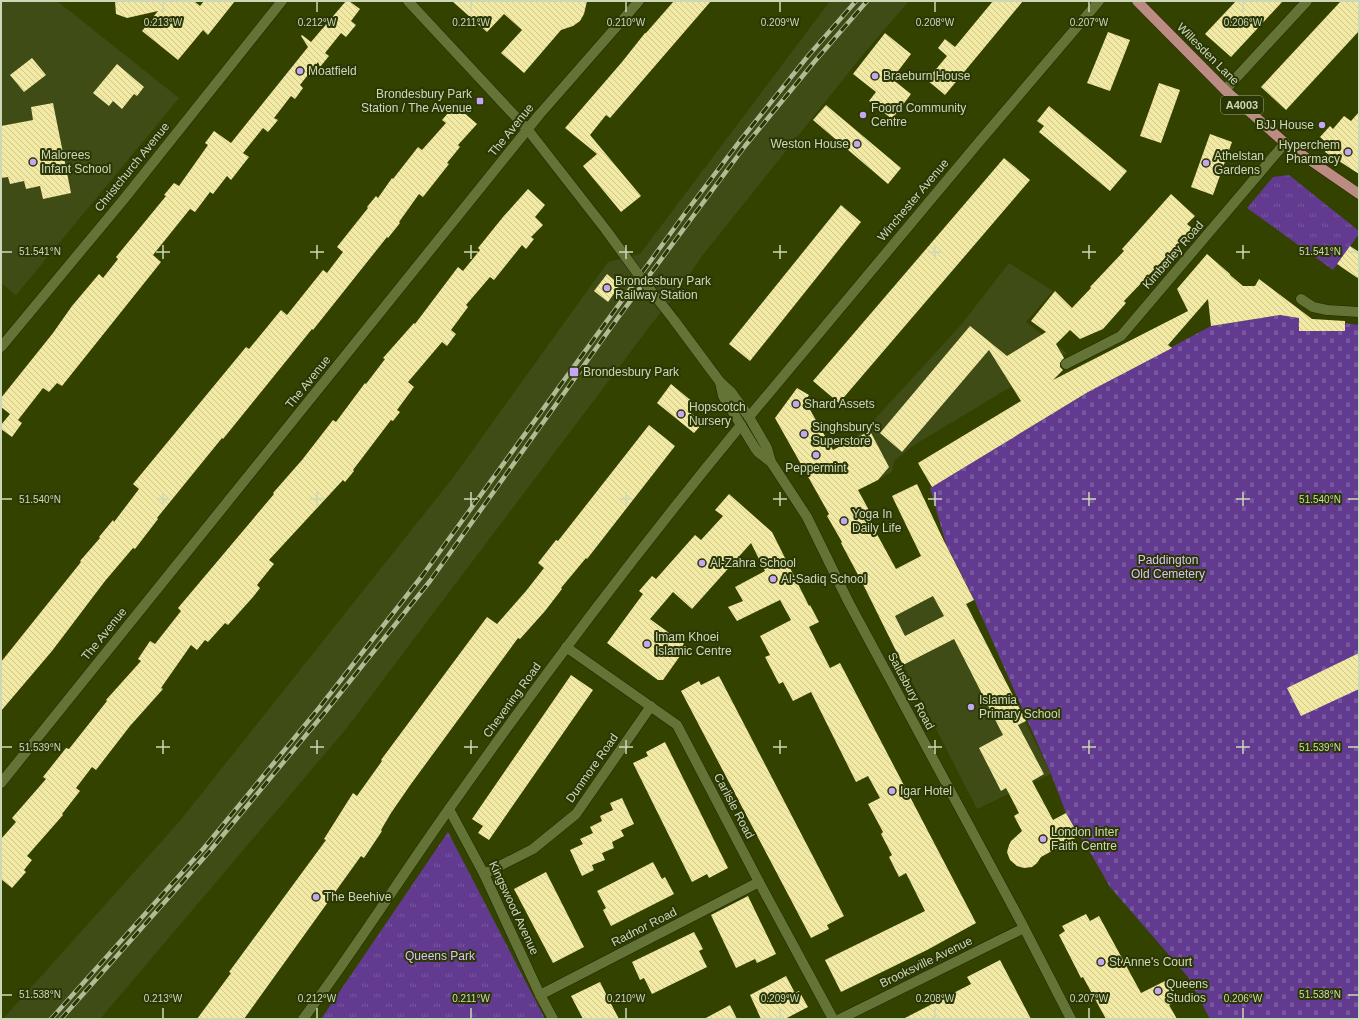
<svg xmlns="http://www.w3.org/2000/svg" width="1360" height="1020" font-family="Helvetica,sans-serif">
	<defs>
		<pattern id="cemetery-stones" width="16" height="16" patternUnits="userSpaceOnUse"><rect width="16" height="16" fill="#623b91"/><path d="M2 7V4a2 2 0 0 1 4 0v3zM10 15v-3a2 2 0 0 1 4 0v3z" fill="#77579e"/></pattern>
		<pattern id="park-tufts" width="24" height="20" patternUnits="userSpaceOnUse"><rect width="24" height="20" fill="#623b91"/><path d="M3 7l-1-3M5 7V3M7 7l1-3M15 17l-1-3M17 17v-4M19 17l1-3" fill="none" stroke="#77579e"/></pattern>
		<pattern id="building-back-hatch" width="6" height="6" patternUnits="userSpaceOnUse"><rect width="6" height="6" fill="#f2e9a4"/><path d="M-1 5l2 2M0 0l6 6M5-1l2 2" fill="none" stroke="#cec78e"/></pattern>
	</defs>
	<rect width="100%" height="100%" fill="#344200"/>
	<g fill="#3f4c16">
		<polygon points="1,1 57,1 179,98 16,295 1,283"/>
		<polygon points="830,1 909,1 865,52 702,256 675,296 653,322 346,729 100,1019 3,1019 179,822 452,479 608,262 640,254"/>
		<polygon points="1009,263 1053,291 1026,322 1067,353 914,445 894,461 892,472 870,484 848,442 864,431 961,325"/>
		<polygon points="946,544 974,599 967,604 1051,774 977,809 863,586"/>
	</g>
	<polygon fill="url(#cemetery-stones)" points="1280,315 1359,325 1359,1019 1210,1019 1188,977 1110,887 1086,845 1078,834 1066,813 1051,774 974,599 946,544 930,488 1088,392 1211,326"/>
	<g fill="url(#park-tufts)">
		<polygon points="1289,175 1359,231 1359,234 1333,270 1247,208 1273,177"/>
		<polygon points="448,832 545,1019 321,1019"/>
	</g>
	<g fill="url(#building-back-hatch)" fill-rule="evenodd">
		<polygon points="115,1 194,1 200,6 204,1 235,1 208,35 203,30 178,60 142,31 158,11 127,18 116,14"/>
		<polygon points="346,1 349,1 360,9 351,21 356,25 346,37 341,33 325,53 329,56 320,67 318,62 300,85 303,88 295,99 291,96 274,118 278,120 268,132 263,128 243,153 249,157 231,180 227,176 213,194 210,192 195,212 190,209 153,255 161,262 62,386 57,383 49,392 43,388 18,420 22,423 12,437 1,429 1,425 10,414 1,407 1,398 53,333 72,306 99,274 103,278 118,259 116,257 166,196 164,195 174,183 179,186 208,145 205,143 214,131 231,143 308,47 301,36 302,35 311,42"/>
		<polygon points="452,1 587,1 584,14 580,21 573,26 561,30 524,73 501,53 522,30 504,14 487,32"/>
		<polygon points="674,1 711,1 610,118 606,115 590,135 641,196 621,212 583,166 597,154 565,128 622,62 645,33 646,33"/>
		<polygon points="993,1 1023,1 945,95 927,80 947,56 938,48 945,39 955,47"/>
		<polygon points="1236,1 1283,1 1231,57 1205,34"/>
		<polygon points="1341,1 1359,1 1359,31 1286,110 1261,87"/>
		<polygon points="1108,32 1130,40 1110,91 1087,83"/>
		<polygon points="885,33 911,54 892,79 911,94 892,119 869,101 876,92 853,74"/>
		<polygon points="32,58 46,75 24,92 10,75"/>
		<polygon points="117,64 144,87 137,96 134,94 122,109 113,101 109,106 93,93"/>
		<polygon points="1159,83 1180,90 1161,143 1140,136"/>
		<polygon points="53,103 71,193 43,199 40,186 26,189 24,181 10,184 8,177 1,178 1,126 33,120 31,107"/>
		<polygon points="455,105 477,124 458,145 460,147 447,163 449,164 423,197 419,194 399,222 400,223 388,238 387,237 313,330 312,329 223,439 222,438 157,518 158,519 135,549 133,548 105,581 52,651 1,711 1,662 81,562 80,561 100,538 99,537 113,520 114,522 139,489 133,484 246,347 249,349 281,310 287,315 323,270 327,273 343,252 337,247 368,208 367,207 376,196 378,198 392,178 393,179 418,147 422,150 446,123 442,120"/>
		<polygon points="826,105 901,168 888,184 813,120"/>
		<polygon points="1049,106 1127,171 1110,191 1039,132 1044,126 1037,121"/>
		<polygon points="1359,112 1359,174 1325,152 1329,145 1320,137 1330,126 1333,129 1344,116 1351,121"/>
		<polygon points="1210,134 1232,142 1213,195 1191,187"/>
		<polygon points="1004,158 1030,180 839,403 813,381"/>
		<polygon points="528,189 545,205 535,217 543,225 531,237 534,239 526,249 522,245 494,280 490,277 466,305 468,307 451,330 456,334 447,346 442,342 408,382 414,387 397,410 400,412 393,421 391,420 353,470 354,471 345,482 343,480 269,560 274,564 257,585 260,588 253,597 228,625 225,623 208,642 205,640 197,650 191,645 161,688 163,689 130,726 96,770 92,767 76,788 80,791 62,814 63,815 27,856 32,860 24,870 26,872 12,888 1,879 1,839 16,822 12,818 46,779 43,777 66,748 69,749 107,701 106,700 141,661 138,659 150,641 155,644 181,611 178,608 274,494 273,493 302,460 333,420 336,422 365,383 366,384 385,359 383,358 414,323 415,324 458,267 463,271 480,250 478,248 503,217"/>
		<polygon points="1171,194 1195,216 1187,224 1193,229 1124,301 1126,303 1103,329 1080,339 1070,330 1056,344 1064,358 1060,363 1060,367 1063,370 1053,380 1188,311 1177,289 1207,254 1230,274 1230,275 1243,286 1255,286 1259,279 1312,319 1345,321 1345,331 1299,331 1299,318 1280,315 1211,326 1208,299 1168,345 1172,348 1088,392 932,487 918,463 1021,401 989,350 902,452 880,433 970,326 1007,356 1046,332 1031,321 1055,291 1072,308 1091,288 1090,287 1124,251 1122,249"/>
		<polygon points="841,205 861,222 750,361 729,344"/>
		<polygon points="1350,246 1359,252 1359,279 1337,264"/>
		<polygon points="607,274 620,285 608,302 594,291"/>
		<polygon points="671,384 694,403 688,411 703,423 694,433 657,403"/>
		<path d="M797,388l12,7 -4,6 28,49 37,-19 19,36 -11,13 -20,10 13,24 -4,2 29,53 25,-13 -29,-60 25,-12 27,57 30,59 -8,4 60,117 -8,4 26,49 -12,7 21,39 13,-7 13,23 -38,21 -4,6 -5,4 -8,1 -7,-2 -7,-6 -3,-8 2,-7 2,-4 11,-10 -8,-15 5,-3 -13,-25 -5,3 -22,-43 24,-13 -49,-96 -51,26 -39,-79 -23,-43 1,-1 -15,-26 2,-2 -54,-96zM933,596l11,20 -39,20 -10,-20z"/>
		<polygon points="649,425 675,446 587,559 586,558 561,588 562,589 545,611 520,639 518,638 411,784 391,813 381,830 382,831 364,858 361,856 244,1019 197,1019 231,973 229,972 326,840 324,839 353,793 357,796 382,761 381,760 487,617 497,624 526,591 544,568 538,563 556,540 558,541"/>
		<polygon points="729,494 772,532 809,606 810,605 819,622 809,627 830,668 840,663 976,923 927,950 841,992 825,960 925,911 906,873 899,877 889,857 892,855 881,834 883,832 868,804 880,798 868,776 856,782 811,692 793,701 783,682 779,684 765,657 770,655 760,636 791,620 780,600 737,621 728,607 743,601 735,587 765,571 751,543 692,609 673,592 650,619 687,646 663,680 658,680 607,643 643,594 639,591 652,576 656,579 695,535 701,540 723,516 715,510"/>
		<polygon points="1359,653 1359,689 1301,716 1287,688"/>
		<polygon points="571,675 593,690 489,840 478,833 483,826 472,819"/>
		<polygon points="719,676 844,916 827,925 829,929 811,938 681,691 699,681 701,685"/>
		<polygon points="665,742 728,868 709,878 707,874 692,882 633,763 648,756 646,752"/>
		<polygon points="622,798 634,824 621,830 624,836 612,842 614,848 602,853 605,860 592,865 594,870 582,876 570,850 583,844 580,839 593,833 590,827 602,821 600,816 613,810 610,803"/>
		<polygon points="653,862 662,879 665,877 674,894 611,926 603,910 606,908 597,891"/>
		<polygon points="546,872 584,947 553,963 514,889"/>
		<polygon points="748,896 776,954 757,963 755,959 736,968 711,915"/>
		<polygon points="1086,914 1090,921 1099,916 1141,993 1165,981 1176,1001 1169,1005 1177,1019 1106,1019 1083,977 1081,978 1059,935 1065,931 1062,926"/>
		<polygon points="694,932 703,949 699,951 707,967 652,994 644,978 640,980 632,962"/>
		<polygon points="1000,960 1031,1019 903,1019 971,984 967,977"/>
		<polygon points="786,976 795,993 799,991 808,1007 785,1019 761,1019 750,995"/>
		<polygon points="600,982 609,1000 619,1019 583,1019 571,996"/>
		<polygon points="730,1005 737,1019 704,1019"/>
	</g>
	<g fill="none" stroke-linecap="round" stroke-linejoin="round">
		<g stroke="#1e2606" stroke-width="11">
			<g id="minor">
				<polyline points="408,1 528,130"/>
				<polyline points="1225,90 1307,1"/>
				<polyline points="1301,299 1313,307 1327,310 1359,312"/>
				<polyline points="1,347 124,199 282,1"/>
				<polyline points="1066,364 1121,336 1285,143"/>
				<polyline points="566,647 677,725 759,882 833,1019"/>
				<polyline points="449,809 484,874 540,995 553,1019"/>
				<polyline points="484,874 533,849 576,814 651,706"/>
				<polyline points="540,995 759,882"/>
				<polyline points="840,1019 1024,928"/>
			</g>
		</g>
		<g stroke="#1e2606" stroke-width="11">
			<g id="tertiary">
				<polyline points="528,130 606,230 638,274"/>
				<polyline points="674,320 720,382 731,392 749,417 767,448 771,462"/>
				<polyline points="720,382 723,396 755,448 758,452 771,462 807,517 848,601 1021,922 1071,1019"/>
				<polyline points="749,417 979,142 1099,1"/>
				<polyline points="1,783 539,115 639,1"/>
				<path d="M303,1019c51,-68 97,-141 146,-210 93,-132 190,-260 292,-384"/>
			</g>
		</g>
		<g stroke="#1e2606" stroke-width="11">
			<polyline id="primary" points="1137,1 1225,90 1285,143 1359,194"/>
		</g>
		<use href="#minor" stroke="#647437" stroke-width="10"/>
		<use href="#tertiary" stroke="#647437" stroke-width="10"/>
		<use href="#primary" stroke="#bc8c83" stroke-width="10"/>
		<g stroke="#b0bc95" stroke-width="4.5">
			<g id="rail">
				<polyline points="51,1019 204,848 319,708 422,576 686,212 739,142 808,56 856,1"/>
				<polyline points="61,1019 209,852 326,711 430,581 617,319 745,146 815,61 867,1"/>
			</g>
		</g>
		<use href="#rail" stroke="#2b3605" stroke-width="3" stroke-dasharray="9" stroke-linecap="butt"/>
		<g stroke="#1e2606" stroke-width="11" stroke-linecap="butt">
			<polyline id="tertiary-bridge" points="638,274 674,320"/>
		</g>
		<use href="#tertiary-bridge" stroke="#647437" stroke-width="10"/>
	</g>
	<path fill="none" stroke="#cdd8b8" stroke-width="1.5" d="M163,2v10M317,2v10M471,2v10M626,2v10M780,2v10M935,2v10M1089,2v10M1243,2v10M163,245v14M317,245v14M471,245v14M626,245v14M780,245v14M935,245v14M1089,245v14M1243,245v14M2,252h10M156,252h14M310,252h14M464,252h14M619,252h14M773,252h14M928,252h14M1082,252h14M1236,252h14M1348,252h10M163,492v14M317,492v14M471,492v14M626,492v14M780,492v14M935,492v14M1089,492v14M1243,492v14M2,499h10M156,499h14M310,499h14M464,499h14M619,499h14M773,499h14M928,499h14M1082,499h14M1236,499h14M1348,499h10M163,740v14M317,740v14M471,740v14M626,740v14M780,740v14M935,740v14M1089,740v14M1243,740v14M2,747h10M156,747h14M310,747h14M464,747h14M619,747h14M773,747h14M928,747h14M1082,747h14M1236,747h14M1348,747h10M2,995h10M1348,995h10M163,1008v10M317,1008v10M471,1008v10M626,1008v10M780,1008v10M935,1008v10M1089,1008v10M1243,1008v10"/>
	<g fill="#c4a7f1" stroke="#2b3605" stroke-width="1.5">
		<circle cx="300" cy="71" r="4"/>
		<circle cx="875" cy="76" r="4"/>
		<rect x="476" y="97" width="8" height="8" rx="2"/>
		<circle cx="863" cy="115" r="4"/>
		<circle cx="1322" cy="125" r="4"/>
		<circle cx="857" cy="144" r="4"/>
		<circle cx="1348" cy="152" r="4"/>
		<circle cx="33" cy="162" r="4"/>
		<circle cx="1206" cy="163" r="4"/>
		<circle cx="607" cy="288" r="4"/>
		<rect x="569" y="367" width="10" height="10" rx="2"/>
		<circle cx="796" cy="404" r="4"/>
		<circle cx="681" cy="414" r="4"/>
		<circle cx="804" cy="434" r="4"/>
		<circle cx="816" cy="455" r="4"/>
		<circle cx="844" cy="521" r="4"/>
		<circle cx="702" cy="563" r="4"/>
		<circle cx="773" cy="579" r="4"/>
		<circle cx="647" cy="644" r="4"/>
		<circle cx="971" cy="707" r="4"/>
		<circle cx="892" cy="791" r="4"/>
		<circle cx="1043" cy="839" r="4"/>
		<circle cx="316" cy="897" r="4"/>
		<circle cx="1101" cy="962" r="4"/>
		<circle cx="1158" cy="991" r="4"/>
	</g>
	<g text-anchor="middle" stroke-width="4" stroke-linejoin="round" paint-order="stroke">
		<rect fill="#2b3605" stroke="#9ca782" stroke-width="1" x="1221" y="96" width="42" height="18" rx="3"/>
		<g font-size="11" font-weight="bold" fill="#cdd8b8">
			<text x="1242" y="109">A4003</text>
		</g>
		<g font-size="12" fill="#cdd8b8" stroke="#2b3605">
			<text transform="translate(1208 54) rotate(45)" y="4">Willesden Lane</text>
			<text transform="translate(511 130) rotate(-51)" y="4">The Avenue</text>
			<text transform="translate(132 167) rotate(-51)" y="4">Christchurch Avenue</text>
			<text transform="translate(913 200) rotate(-50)" y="4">Winchester Avenue</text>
			<text transform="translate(1173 255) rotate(-49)" y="4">Kimberley Road</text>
			<text transform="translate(308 382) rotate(-51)" y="4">The Avenue</text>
			<text transform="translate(104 634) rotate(-51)" y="4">The Avenue</text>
			<text transform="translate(911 691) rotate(62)" y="4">Salusbury Road</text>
			<text transform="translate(512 700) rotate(-54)" y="4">Chevening Road</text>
			<text transform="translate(592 768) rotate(-55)" y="4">Dunmore Road</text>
			<text transform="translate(734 806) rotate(62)" y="4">Carlisle Road</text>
			<text transform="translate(514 908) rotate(65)" y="4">Kingswood Avenue</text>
			<text transform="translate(644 927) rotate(-27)" y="4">Radnor Road</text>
			<text transform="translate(926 962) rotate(-26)" y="4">Brooksville Avenue</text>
		</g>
		<g font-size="12" fill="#cdd8b8" stroke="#2b3605" text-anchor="start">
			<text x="308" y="75">Moatfield</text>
			<text x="883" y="80">Braeburn House</text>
			<text x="472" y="98" text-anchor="end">Brondesbury Park<tspan x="472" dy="14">Station / The Avenue</tspan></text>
			<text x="871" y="112">Foord Community<tspan x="871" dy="14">Centre</tspan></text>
			<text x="1314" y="129" text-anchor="end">BJJ House</text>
			<text x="849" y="148" text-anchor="end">Weston House</text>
			<text x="1340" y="149" text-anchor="end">Hyperchem<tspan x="1340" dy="14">Pharmacy</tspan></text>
			<text x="41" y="159">Malorees<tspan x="41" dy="14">Infant School</tspan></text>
			<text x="1214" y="160">Athelstan<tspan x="1214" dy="14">Gardens</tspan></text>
			<text x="615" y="285">Brondesbury Park<tspan x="615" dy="14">Railway Station</tspan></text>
			<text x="583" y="376">Brondesbury Park</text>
			<text x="804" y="408">Shard Assets</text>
			<text x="689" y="411">Hopscotch<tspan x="689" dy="14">Nursery</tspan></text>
			<text x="812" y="431">Singhsbury's<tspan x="812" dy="14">Superstore</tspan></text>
			<text x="816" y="472" text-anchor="middle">Peppermint</text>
			<text x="852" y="518">Yoga In<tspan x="852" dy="14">Daily Life</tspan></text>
			<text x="710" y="567">Al-Zahra School</text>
			<text x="781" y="583">Al-Sadiq School</text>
			<text x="655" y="641">Imam Khoei<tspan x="655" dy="14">Islamic Centre</tspan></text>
			<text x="979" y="704">Islamia<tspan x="979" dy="14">Primary School</tspan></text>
			<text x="900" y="795">Igar Hotel</text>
			<text x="1051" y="836">London Inter<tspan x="1051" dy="14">Faith Centre</tspan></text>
			<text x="324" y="901">The Beehive</text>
			<text x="1109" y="966">St Anne's Court</text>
			<text x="1166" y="988">Queens<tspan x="1166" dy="14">Studios</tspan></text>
		</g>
		<g font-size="12" fill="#d8c3fa" stroke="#2b3605">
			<text x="1168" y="564">Paddington<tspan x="1168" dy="14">Old Cemetery</tspan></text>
			<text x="440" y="960">Queens Park</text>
		</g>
	</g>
	<g font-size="10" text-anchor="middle" fill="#cdd8b8" stroke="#2b3605" stroke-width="4" stroke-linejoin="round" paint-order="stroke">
		<text x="163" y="26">0.213°W</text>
		<text x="317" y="26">0.212°W</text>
		<text x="471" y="26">0.211°W</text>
		<text x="626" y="26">0.210°W</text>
		<text x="780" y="26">0.209°W</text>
		<text x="935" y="26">0.208°W</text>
		<text x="1089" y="26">0.207°W</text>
		<text x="1243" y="26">0.206°W</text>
		<text x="40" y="255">51.541°N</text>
		<text x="1320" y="255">51.541°N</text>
		<text x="40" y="503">51.540°N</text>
		<text x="1320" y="503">51.540°N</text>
		<text x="40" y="751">51.539°N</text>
		<text x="1320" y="751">51.539°N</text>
		<text x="40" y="998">51.538°N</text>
		<text x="1320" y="998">51.538°N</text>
		<text x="163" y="1002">0.213°W</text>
		<text x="317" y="1002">0.212°W</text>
		<text x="471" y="1002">0.211°W</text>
		<text x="626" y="1002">0.210°W</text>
		<text x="780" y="1002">0.209°W</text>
		<text x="935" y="1002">0.208°W</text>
		<text x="1089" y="1002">0.207°W</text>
		<text x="1243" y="1002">0.206°W</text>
	</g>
	<rect width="1360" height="1020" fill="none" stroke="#cdd8b8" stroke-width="4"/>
</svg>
